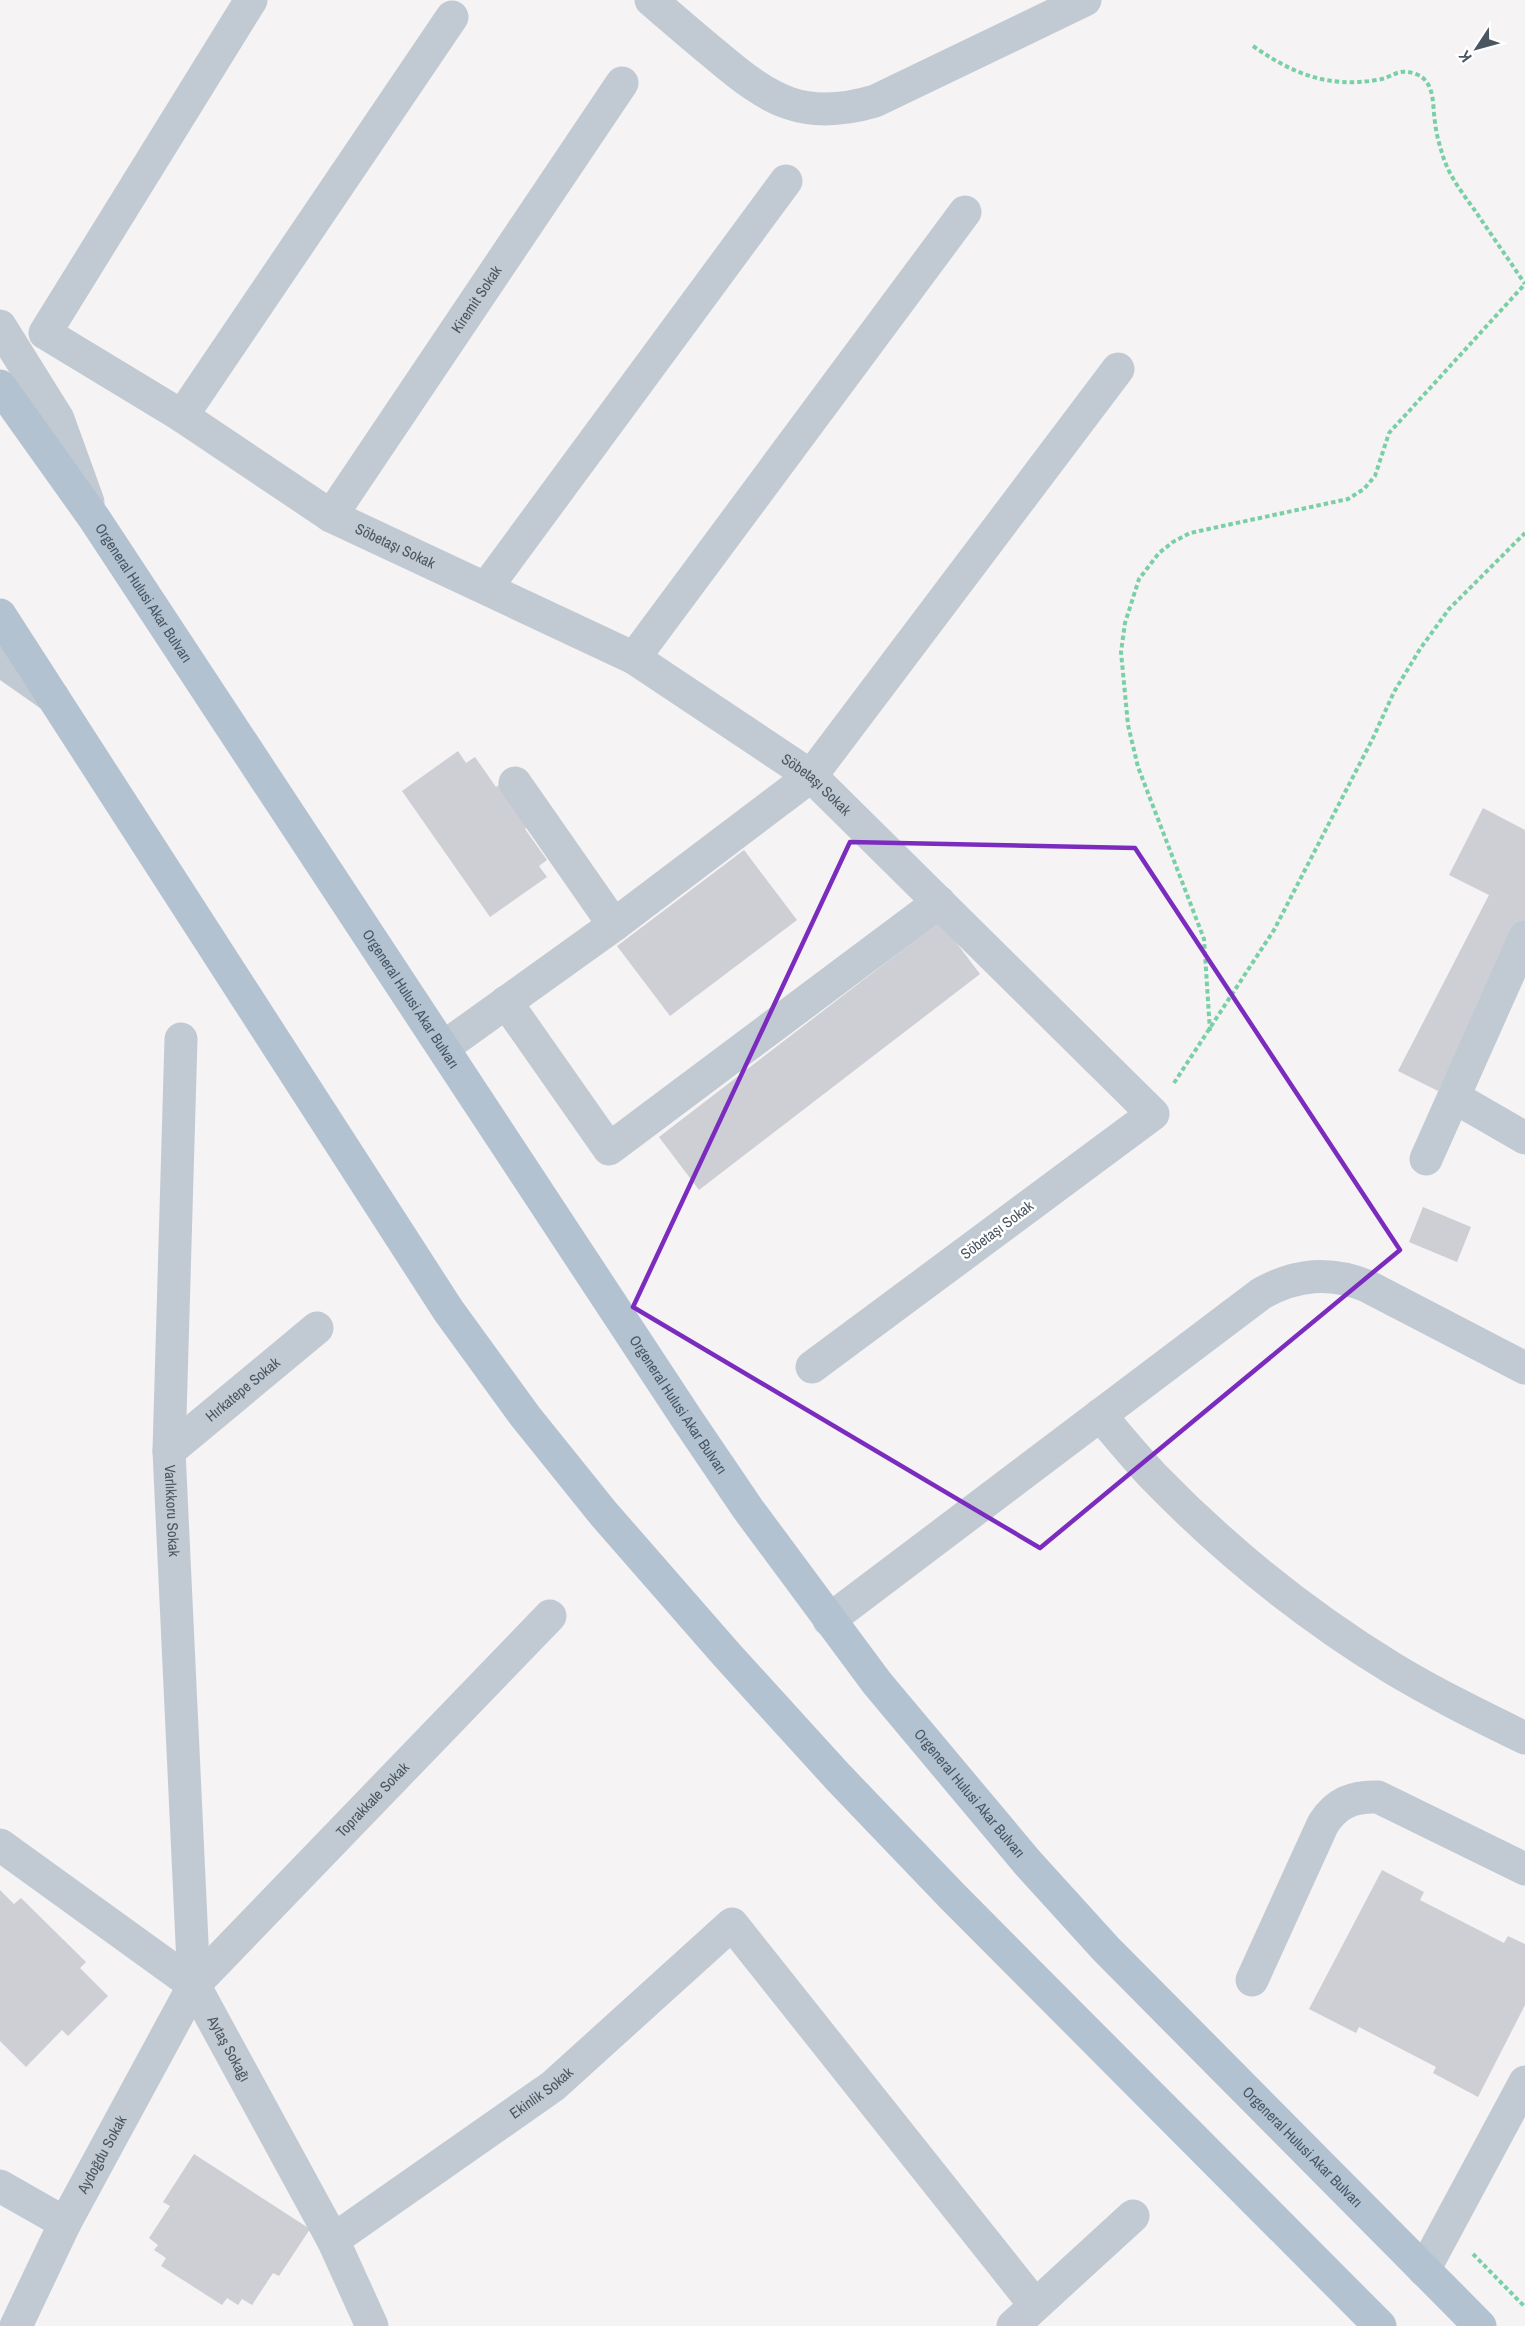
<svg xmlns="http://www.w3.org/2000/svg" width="1525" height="2326" font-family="'Archivo Narrow',sans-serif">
	<rect width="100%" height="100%" fill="#f5f3f3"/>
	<g fill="#cdcfd5">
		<polygon points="458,751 466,763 475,757 496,787 505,781 535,823 525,829 547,860 539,866 547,877 490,917 402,791"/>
		<polygon points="1483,808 1525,830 1525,920 1438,1091 1398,1071 1489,895 1449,875"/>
		<polygon points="744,850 797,920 670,1016 617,946"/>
		<polygon points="940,921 980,974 699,1190 659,1137"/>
		<polygon points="1423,1207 1471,1227 1457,1262 1409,1242"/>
		<polygon points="1382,1870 1424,1892 1420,1900 1504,1943 1508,1936 1525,1944 1525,2005 1478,2097 1433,2073 1436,2067 1359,2027 1356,2033 1309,2009"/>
		<polygon points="0,1890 14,1904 21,1898 86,1962 80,1968 108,1996 68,2036 62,2030 26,2067 0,2041"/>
		<polygon points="194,2154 310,2229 279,2276 273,2273 252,2305 242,2299 238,2305 227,2298 222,2305 161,2266 166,2258 154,2250 158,2245 149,2238 170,2206 163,2202"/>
	</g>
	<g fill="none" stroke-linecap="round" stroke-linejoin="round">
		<g stroke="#7ad0a6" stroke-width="4" stroke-dasharray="4.5 3" stroke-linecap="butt">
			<path d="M1253,46c40,28 75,42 124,34 16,-2 20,-13 39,-6 20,8 16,31 19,48 1,11 4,21 7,31 6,22 21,41 34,59 16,24 33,48 49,72"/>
			<polyline points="1210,1031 1204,939 1138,767 1128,725 1121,652 1125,623 1139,579 1159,553 1173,542 1190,533 1348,499 1364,489 1375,476 1389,433 1525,284"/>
			<polyline points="1174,1083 1274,930 1373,738 1394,692 1420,649 1449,609 1525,533"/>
			<polyline points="1473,2254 1525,2307"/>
		</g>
		<g stroke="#c1cad2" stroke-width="33">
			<path id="s1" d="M251,0l-206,333 137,83 149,100 303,142 177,118 342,338 -341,253"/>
			<path d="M651,0c22,19 44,38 66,56 53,45 87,66 158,45l210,-101"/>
			<polyline points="0,326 58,419 88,502"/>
			<polyline points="182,416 452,17"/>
			<path id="s2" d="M331,516l291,-433"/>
			<polyline points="486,588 786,181"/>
			<polyline points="634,658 965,212"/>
			<polyline points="0,660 53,697"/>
			<polyline points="515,783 614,925"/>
			<polyline points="506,1002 609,1149 939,902"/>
			<path id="s3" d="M181,1039l-12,412 25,534"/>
			<polyline points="444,1047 614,925 811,776 1118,369"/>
			<polyline points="1454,1097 1525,1138"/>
			<polyline points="1426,1159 1525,937"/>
			<path d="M1100,1415c18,21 35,42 54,62 71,73 151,138 238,191 43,26 88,48 133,70"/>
			<path id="s4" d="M169,1451l148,-123"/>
			<path d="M829,1620l433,-327c35,-19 68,-22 105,-7l158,82"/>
			<path id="s5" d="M0,1845l194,140 139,255 39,86"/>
			<path d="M1252,1980l71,-156c13,-21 30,-28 55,-27l147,72"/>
			<polyline points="0,2186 65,2223"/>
			<path id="s6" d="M333,2240l220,-154 179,-162 303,381"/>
			<polyline points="1424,2270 1525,2082"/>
			<path id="s7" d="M16,2326l49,-103 129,-238 356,-369"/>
			<polyline points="1013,2326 1133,2216"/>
		</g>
		<g stroke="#b3c2d1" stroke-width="33">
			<path id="s8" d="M0,386l94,132 593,901 61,90 129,174 150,179 79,87 374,377"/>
			<polyline points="0,615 448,1310 525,1416 603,1513 727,1655 838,1777 952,1896 1380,2326"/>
		</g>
	</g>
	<path fill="none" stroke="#7b2cbf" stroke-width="4.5" stroke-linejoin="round" d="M850,842l285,6 265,402 -360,298 -407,-241z"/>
	<g text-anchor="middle" stroke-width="5" stroke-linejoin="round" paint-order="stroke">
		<g font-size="15" fill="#4a5661" stroke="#fff">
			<text dy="5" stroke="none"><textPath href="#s2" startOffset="261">Kiremit Sokak</textPath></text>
			<text dy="5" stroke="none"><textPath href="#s1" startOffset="802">Söbetaşı Sokak</textPath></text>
			<text dy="5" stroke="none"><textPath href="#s8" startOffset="252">Orgeneral Hulusi Akar Bulvarı</textPath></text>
			<text dy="5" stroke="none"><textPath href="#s1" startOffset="1288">Söbetaşı Sokak</textPath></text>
			<text dy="5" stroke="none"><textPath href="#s8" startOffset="738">Orgeneral Hulusi Akar Bulvarı</textPath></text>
			<text transform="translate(997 1230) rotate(-37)" y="5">Söbetaşı Sokak</text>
			<text dy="5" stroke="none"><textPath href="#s4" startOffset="96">Hırkatepe Sokak</textPath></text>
			<text dy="5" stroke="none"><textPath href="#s8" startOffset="1224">Orgeneral Hulusi Akar Bulvarı</textPath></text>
			<text dy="5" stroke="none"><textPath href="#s3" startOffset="472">Varlıkkoru Sokak</textPath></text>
			<text dy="5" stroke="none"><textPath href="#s8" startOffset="1710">Orgeneral Hulusi Akar Bulvarı</textPath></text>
			<text dy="5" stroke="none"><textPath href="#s7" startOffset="642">Toprakkale Sokak</textPath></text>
			<text dy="5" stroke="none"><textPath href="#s5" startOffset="312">Aytaş Sokağı</textPath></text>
			<text dy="5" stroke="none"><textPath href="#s6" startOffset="255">Ekinlik Sokak</textPath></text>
			<text dy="5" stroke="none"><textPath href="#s8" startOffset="2196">Orgeneral Hulusi Akar Bulvarı</textPath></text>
			<text dy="5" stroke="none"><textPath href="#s7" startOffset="192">Aydoğdu Sokak</textPath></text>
		</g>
	</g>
	<g transform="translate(1477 48) rotate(234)" stroke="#ffffff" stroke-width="4.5" paint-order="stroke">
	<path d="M0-4.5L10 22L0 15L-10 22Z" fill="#4a5661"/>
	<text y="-9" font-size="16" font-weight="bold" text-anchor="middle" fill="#4a5661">K</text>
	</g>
</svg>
